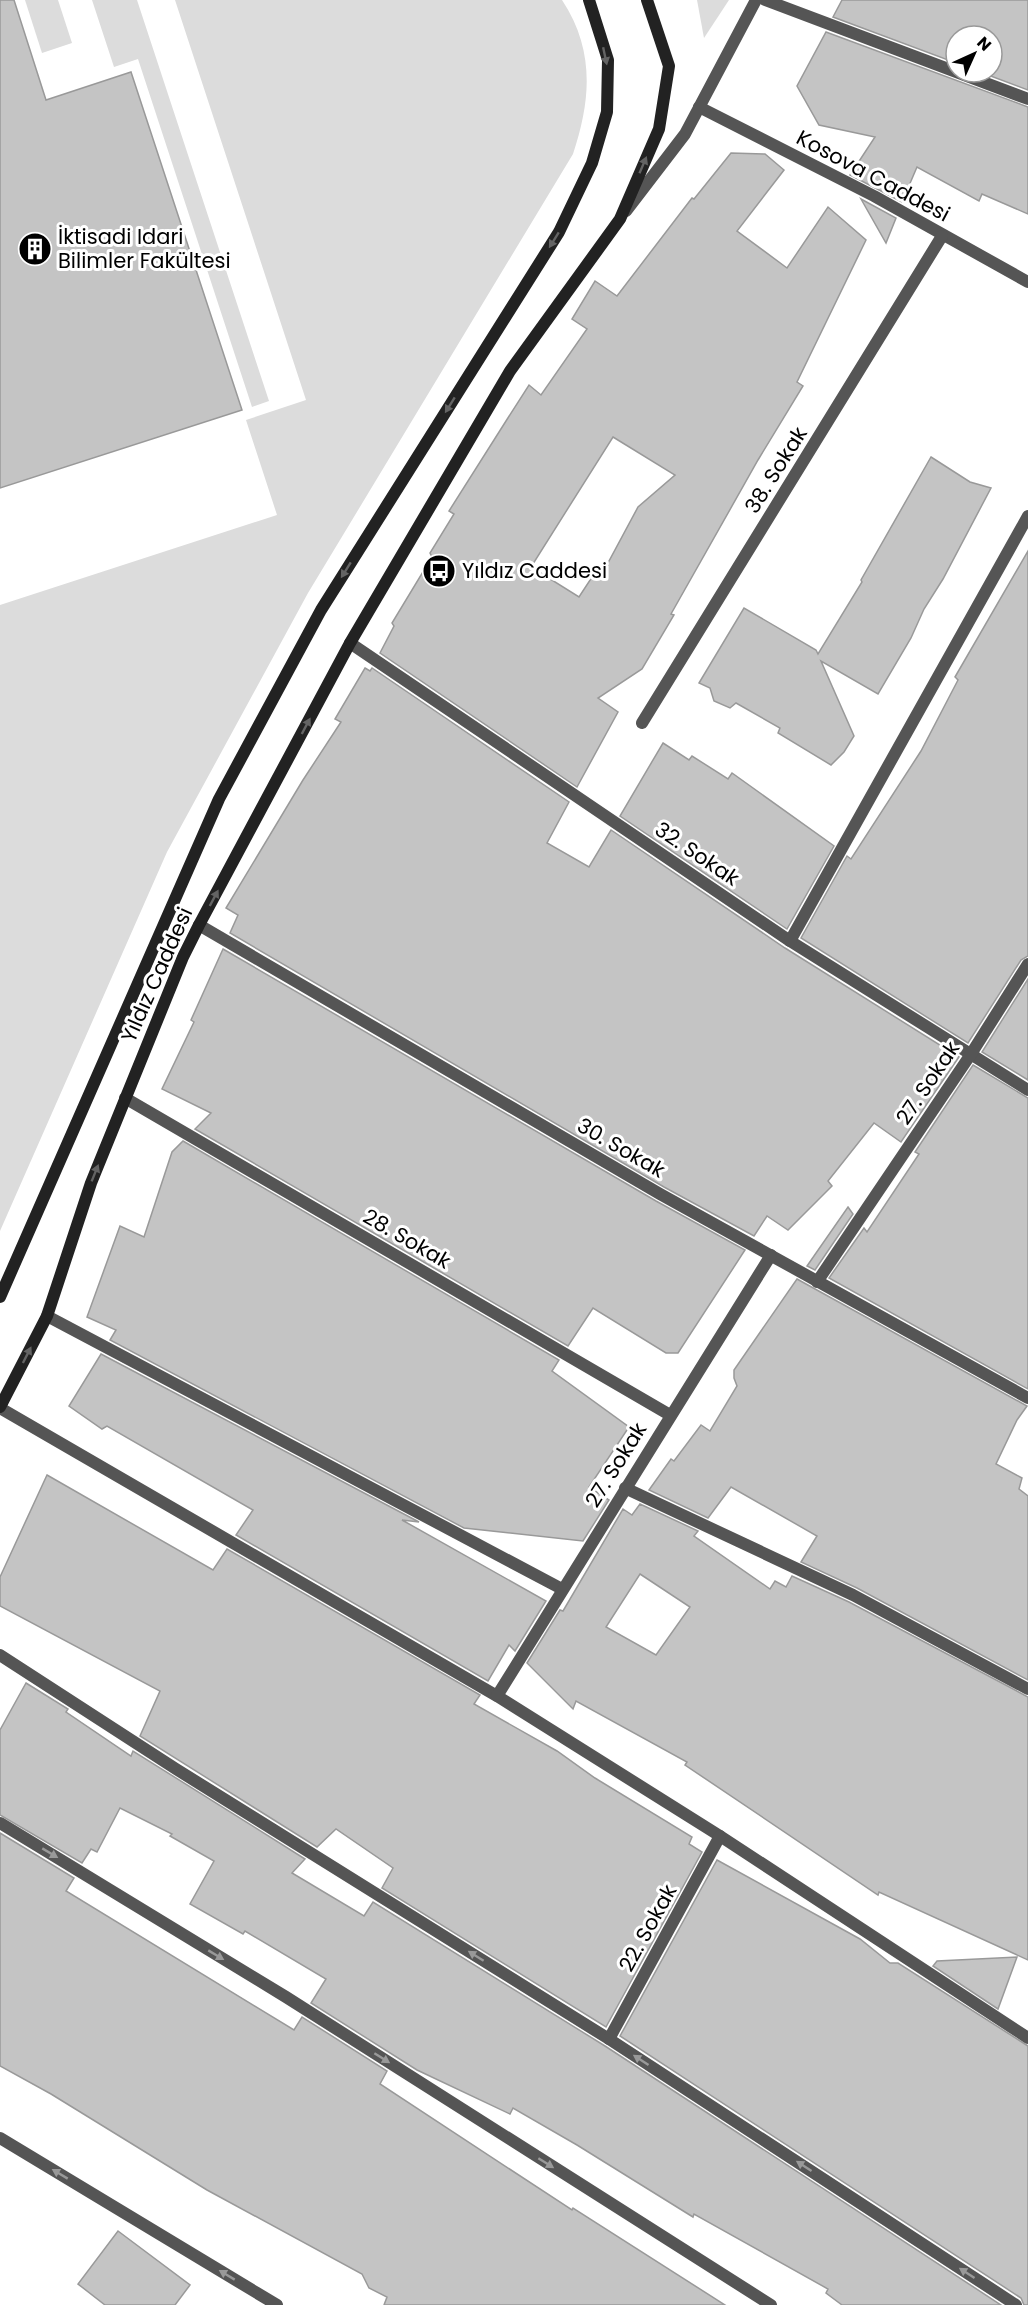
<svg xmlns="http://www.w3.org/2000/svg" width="1028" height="2305" font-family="Poppins,sans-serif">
	<rect width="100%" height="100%" fill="#fff"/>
	<g fill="#dcdcdc">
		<polygon points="25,0 58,0 72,43 42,53"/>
		<polygon points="92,0 137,0 269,401 252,407 138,59 114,67"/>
		<path d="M175,0h387c33,50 29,100 11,154l-265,439 -141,259 -167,379v-626l277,-90 -31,-95 60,-20z"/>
		<polygon points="697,0 729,0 704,38"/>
	</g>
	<g fill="#c4c4c4" stroke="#999" stroke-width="1.5" fill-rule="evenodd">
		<polygon points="0,0 14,0 46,100 131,72 242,410 0,488"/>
		<polygon points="842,0 1028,0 1028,90 980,72 992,72 992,36 956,36 956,63 833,17"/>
		<polygon points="826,32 1028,107 1028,214 982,194 979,201 917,167 902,202 850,175 875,137 819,125 797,86"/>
		<path d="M731,153l34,1 19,16 -47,61 50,37 41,-61 38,33 -69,142 6,4 -45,74 -87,154 3,1 -32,54 -44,29 20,14 -41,75 -197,-134 14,-27 -2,-3 40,-66 -2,-4 24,-39 -5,-3 57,-90 23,-36 12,10 46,-66 -15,-10 23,-38 22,15 75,-98 2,1zM613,437l62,38 -37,32 -36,67 -6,-3 -17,26 -48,-30z"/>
		<polygon points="861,199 896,218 886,243"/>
		<polygon points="931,457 970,482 991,488 943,579 924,609 911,638 878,694 821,661 854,736 844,752 831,765 778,733 780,728 736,703 730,708 714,701 710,688 699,683 744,608 816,650 818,654 862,582 861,580"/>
		<polygon points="1028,551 1028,956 1021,960 968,1043 801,938 847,856 851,859 921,751 958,680 955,677"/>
		<polygon points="365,668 370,671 372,668 569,802 547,843 589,867 611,830 785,948 959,1057 901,1142 874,1123 828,1181 832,1186 788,1230 767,1216 754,1236 664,1187 230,933 238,915 226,908 303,780 341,722 335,719"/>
		<polygon points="663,743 689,760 692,756 728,779 732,773 834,846 787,929 620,816"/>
		<polygon points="223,949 656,1201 745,1250 678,1353 666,1353 593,1308 568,1346 195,1129 211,1113 162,1089 194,1022 191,1020"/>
		<polygon points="1028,979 1028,1080 982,1052"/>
		<polygon points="973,1065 1028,1098 1028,1389 829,1278 864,1228 867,1232 919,1154 915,1152"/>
		<polygon points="183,1141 559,1360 552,1371 629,1427 589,1487 609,1500 583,1541 464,1528 110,1340 116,1330 87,1317 120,1226 144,1237 172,1152"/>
		<polygon points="848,1207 853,1214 815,1270 807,1266"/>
		<polygon points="797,1279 1027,1406 1017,1420 996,1464 1022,1478 1019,1489 1028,1496 1028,1680 857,1588 801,1562 817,1536 731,1487 708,1518 649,1490 671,1459 674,1461 701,1425 710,1431 737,1386 734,1378 734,1370"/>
		<polygon points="101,1354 419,1522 402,1520 546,1601 515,1651 509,1645 488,1681 236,1535 253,1510 107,1426 102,1429 69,1406"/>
		<polygon points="47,1475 213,1570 227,1549 480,1695 474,1704 557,1751 595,1778 692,1837 689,1844 702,1852 606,2027 382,1888 393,1868 336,1829 317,1847 140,1736 160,1691 0,1606 0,1577"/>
		<path d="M640,1504l58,27 -4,5 76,53 5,-8 11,6 6,-11 57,26 179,95v263l-149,-68 -1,3 -193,-130 2,-3 -111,-61 -3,8 -46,-46 33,-53 3,1 60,-102 9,6zM640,1574l50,33 -34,48 -50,-28z"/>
		<polygon points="26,1683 68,1709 66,1712 131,1756 133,1751 305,1859 292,1873 364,1916 373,1902 605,2046 1001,2305 842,2305 826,2293 828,2289 694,2214 693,2217 577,2145 513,2108 510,2114 417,2070 311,2003 326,1979 245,1931 243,1934 190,1904 214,1861 170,1836 172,1834 120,1808 97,1852 91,1849 82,1863 0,1815 0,1730"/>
		<polygon points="0,1833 74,1878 66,1891 294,2030 302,2017 387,2071 380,2084 572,2210 573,2208 725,2305 384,2305 387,2297 369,2288 362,2274 207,2190 51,2094 0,2066"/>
		<polygon points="717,1860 860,1939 890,1963 898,1963 1028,2046 1028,2305 1024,2305 1021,2298 620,2036"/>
		<polygon points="1017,1957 998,2009 933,1966 937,1961"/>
		<polygon points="118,2231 190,2285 175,2305 105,2305 78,2284"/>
	</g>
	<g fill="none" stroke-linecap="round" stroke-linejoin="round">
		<g stroke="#555" stroke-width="12">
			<polyline points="765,0 1028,99"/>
			<polyline points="699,107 874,196 1028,282"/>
			<polyline points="626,211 685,134 756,0"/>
			<polyline points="350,643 790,941 1028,1090"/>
			<polyline points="642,723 942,236"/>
			<polyline points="199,925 660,1194 1028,1398"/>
			<polyline points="790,941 1028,516"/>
			<polyline points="125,1098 670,1415"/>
			<polyline points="817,1282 971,1054 1028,964"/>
			<polyline points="47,1316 562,1589"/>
			<polyline points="0,1408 497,1696 720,1836 1028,2038"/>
			<polyline points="625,1488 853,1595 1028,1689"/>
			<polyline points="0,1655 176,1769 609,2039 1016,2305"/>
			<polyline points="497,1696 771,1255"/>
			<polyline points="0,1823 286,1997 771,2305"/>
			<polyline points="609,2039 720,1836"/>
		</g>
		<polyline stroke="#555" stroke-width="12" points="0,2138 277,2305"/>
		<g stroke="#222" stroke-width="12">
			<polyline points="0,1297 219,799 321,610 559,232 592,163 607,112 608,60 589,0"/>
			<polyline points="0,1407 47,1316 91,1183 183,957 199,925 350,643 510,371 620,219 659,129 669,66 647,0"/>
		</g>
	</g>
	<defs><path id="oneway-solid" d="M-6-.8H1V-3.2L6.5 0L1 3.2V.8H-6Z" transform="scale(1.5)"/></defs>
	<g fill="#646464">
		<use href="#oneway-solid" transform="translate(605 56) rotate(78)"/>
		<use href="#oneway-solid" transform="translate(643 165) rotate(-67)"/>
		<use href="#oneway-solid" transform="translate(554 240) rotate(122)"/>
		<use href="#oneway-solid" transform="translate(450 405) rotate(122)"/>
		<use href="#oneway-solid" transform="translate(346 570) rotate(122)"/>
		<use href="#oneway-solid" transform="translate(306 726) rotate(-62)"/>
		<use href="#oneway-solid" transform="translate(214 898) rotate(-62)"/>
		<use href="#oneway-solid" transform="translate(95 1173) rotate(-68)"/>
		<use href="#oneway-solid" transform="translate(27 1355) rotate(-63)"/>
	</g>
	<g fill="#999">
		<use href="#oneway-solid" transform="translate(50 1853) rotate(31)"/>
		<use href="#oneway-solid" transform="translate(216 1955) rotate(31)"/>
		<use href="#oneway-solid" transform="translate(476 1956) rotate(-148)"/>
		<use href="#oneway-solid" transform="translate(382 2058) rotate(32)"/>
		<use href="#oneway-solid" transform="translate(641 2060) rotate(-147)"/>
		<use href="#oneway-solid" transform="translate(546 2163) rotate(32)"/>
		<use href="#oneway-solid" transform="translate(804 2166) rotate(-147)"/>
		<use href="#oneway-solid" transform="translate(60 2174) rotate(-149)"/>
		<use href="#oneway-solid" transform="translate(967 2273) rotate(-147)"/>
		<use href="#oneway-solid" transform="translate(227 2275) rotate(-149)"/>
	</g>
	<defs>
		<g id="building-disc" transform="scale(1.725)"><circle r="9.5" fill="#000" stroke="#fff"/><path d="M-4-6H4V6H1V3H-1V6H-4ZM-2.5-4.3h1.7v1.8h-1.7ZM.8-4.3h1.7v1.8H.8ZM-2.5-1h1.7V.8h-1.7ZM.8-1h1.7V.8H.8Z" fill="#fff"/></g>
		<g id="bus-disc" transform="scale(1.725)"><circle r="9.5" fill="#000" stroke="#fff"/><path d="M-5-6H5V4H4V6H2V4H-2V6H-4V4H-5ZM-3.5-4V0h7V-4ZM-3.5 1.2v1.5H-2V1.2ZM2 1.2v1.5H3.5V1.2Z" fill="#fff"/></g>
	</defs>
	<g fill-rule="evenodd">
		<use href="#building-disc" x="35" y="249"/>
		<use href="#bus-disc" x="439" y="571"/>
	</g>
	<g text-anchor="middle" stroke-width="6" stroke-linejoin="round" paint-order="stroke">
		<g font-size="21" fill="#000" stroke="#fff">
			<text transform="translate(873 176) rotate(28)" y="7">Kosova Caddesi</text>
			<text transform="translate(776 470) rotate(-58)" y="7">38. Sokak</text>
			<text transform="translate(697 854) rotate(34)" y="7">32. Sokak</text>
			<text transform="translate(157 975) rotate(-66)" y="7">Yıldız Caddesi</text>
			<text transform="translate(928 1083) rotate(-56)" y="7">27. Sokak</text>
			<text transform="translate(621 1148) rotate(30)" y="7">30. Sokak</text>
			<text transform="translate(407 1239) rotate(30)" y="7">28. Sokak</text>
			<text transform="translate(616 1465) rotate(-58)" y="7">27. Sokak</text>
			<text transform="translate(648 1928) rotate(-61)" y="7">22. Sokak</text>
		</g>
		<g font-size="21" fill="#000" stroke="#fff" text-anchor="start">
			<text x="58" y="244">İktisadi Idari<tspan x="58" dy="24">Bilimler Fakültesi</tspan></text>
			<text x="462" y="578">Yıldız Caddesi</text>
		</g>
	</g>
	<g transform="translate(974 54) rotate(45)"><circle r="28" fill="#ffffff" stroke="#999999" stroke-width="1.5"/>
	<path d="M0-4.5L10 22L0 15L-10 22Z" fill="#000000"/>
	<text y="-9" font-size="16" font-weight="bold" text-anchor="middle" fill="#000000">N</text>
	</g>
</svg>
